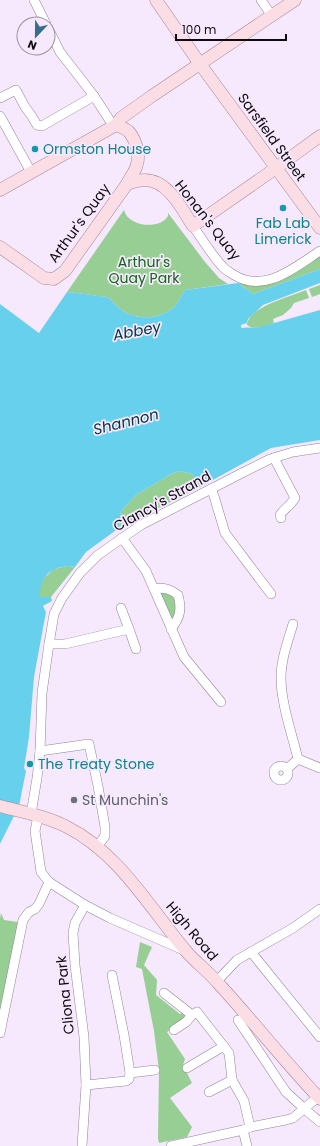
<svg xmlns="http://www.w3.org/2000/svg" width="320" height="1146" font-family="Poppins,sans-serif">
	<rect width="100%" height="100%" fill="#f6e8fd"/>
	<g fill="#96ce94">
		<path d="M124,210c4,17 36,20 44,6v-3l37,49 14,16 9,6 -43,6c-3,5 -6,11 -10,16 -13,13 -36,15 -52,5 -5,-3 -12,-12 -16,-14 -2,-1 -7,-1 -9,-1 -11,-2 -21,-3 -31,-4z"/>
		<polygon points="320,255 320,269 253,294 238,283 243,283 249,284"/>
		<polygon points="320,285 320,294 312,297 309,289"/>
		<path d="M306,290l3,8 -15,5 -3,5 -8,7 -10,4 1,4c-9,3 -19,8 -27,2 1,-18 45,-29 59,-35z"/>
		<polygon points="180,471 192,474 202,486 119,528 121,511 136,495 171,474"/>
		<polygon points="67,566 75,567 51,597 40,597 39,588 44,578 54,569"/>
		<polygon points="161,591 176,598 178,605 175,617 170,617 160,594"/>
		<polygon points="1,913 4,920 18,922 0,1019 0,919"/>
		<polygon points="140,942 152,947 144,965 157,980 156,995 180,1014 184,1012 186,1018 167,1032 185,1059 183,1065 192,1083 170,1098 192,1127 187,1137 159,1143 158,1138 159,1070 154,1031 142,969 136,967"/>
	</g>
	<path fill="#67d1ed" d="M320,269v14l-57,22 -15,14 -1,4 -6,2v2l1,1c6,-1 12,0 18,-1l60,-17v130l-49,8 -69,38 -10,-12 -12,-3 -9,3 -35,21 -15,16 -2,17 -33,24 -11,15c-21,-3 -36,8 -35,30h11l1,4 -9,5 3,6 -12,65 -5,60 -5,31 2,3 -7,35 -19,38v-540l39,29 28,-41c10,1 20,2 31,4 2,0 7,0 9,1 4,2 11,11 16,14 16,10 39,8 52,-5 4,-5 7,-11 10,-16l53,-7 15,11z"/>
	<g fill="none" stroke-linecap="round" stroke-linejoin="round">
		<g stroke="#908497" stroke-width="10">
			<g id="minor">
				<polyline points="34,0 46,24"/>
				<polyline points="261,0 272,16"/>
				<polyline points="48,28 60,52 94,96 114,127"/>
				<polyline points="0,98 16,90 25,107 31,115 37,125 42,126 94,96"/>
				<polyline points="0,116 31,172"/>
				<path d="M193,226c9,13 18,28 29,40 3,4 8,6 12,9 31,19 61,-8 86,-24"/>
				<path d="M274,458l21,40c-4,7 -11,11 -15,17l1,3"/>
				<polyline points="211,489 214,496 225,533 271,594"/>
				<polyline points="122,538 146,571 184,657 221,702"/>
				<path d="M154,589c10,-2 16,0 24,6 4,14 2,23 -7,34"/>
				<polyline points="121,608 129,629"/>
				<path d="M293,624c-5,17 -12,35 -12,54 0,25 11,56 17,81"/>
				<polyline points="49,644 65,644 129,629 136,649"/>
				<polyline points="40,751 89,744 98,786 105,827 105,836 97,847"/>
				<circle cx="281" cy="773" r="7"/>
				<polyline points="287,769 298,759 320,768"/>
				<polyline points="31,814 37,778 40,751 42,693 49,644 54,614 62,598 80,573 98,555 141,525 240,474 270,459 293,452 320,448"/>
				<polyline points="38,816 35,831 41,872 49,882 85,905 110,918 186,951"/>
				<polyline points="251,952 320,1037"/>
				<polyline points="112,975 124,1035 130,1073"/>
				<polyline points="217,981 237,960 293,928 320,909"/>
				<polyline points="164,993 192,1015"/>
				<polyline points="238,1020 286,1092 308,1112 320,1122"/>
				<polyline points="174,1030 186,1022 192,1015 197,1012 229,1053 232,1080 244,1101 250,1127"/>
				<polyline points="0,1033 23,920 29,912 35,909 39,904 49,882"/>
				<polyline points="187,1068 224,1046"/>
				<polyline points="86,1085 126,1081 129,1079 130,1073 155,1070"/>
				<polyline points="209,1092 232,1080"/>
				<polyline points="243,1130 247,1146"/>
				<polyline points="82,1146 86,1085 84,1037 75,965 73,933 75,923 85,905"/>
				<polyline points="171,1146 243,1130 250,1127 286,1120 293,1118 318,1097"/>
			</g>
		</g>
		<g stroke="#a6868f" stroke-width="13">
			<g id="major">
				<polyline points="156,0 200,64 320,228"/>
				<path d="M127,184c6,-2 12,-4 18,-4 23,0 37,29 48,46l83,-58 44,-32"/>
				<polyline points="0,190 116,125 121,118 152,96 295,0"/>
				<path d="M0,247l44,31 10,1 11,-8 62,-87c3,-7 9,-13 10,-20 3,-9 -1,-23 -7,-31 -3,-4 -9,-6 -14,-8"/>
				<path d="M0,806c22,6 46,10 67,21 52,26 82,80 119,124 9,11 22,20 32,32 35,38 67,79 102,116"/>
			</g>
		</g>
		<use href="#minor" stroke="#fff" stroke-width="9"/>
		<use href="#major" stroke="#fbdee5" stroke-width="12"/>
	</g>
	<g fill="#0f9aa8" stroke="#f6e8fd" stroke-width="1.5">
		<circle cx="35" cy="149" r="4"/>
		<circle cx="283" cy="208" r="4"/>
		<circle cx="30" cy="764" r="4"/>
	</g>
	<circle fill="#6b7280" stroke="#f6e8fd" stroke-width="1.5" cx="74" cy="800" r="4"/>
	<g text-anchor="middle" stroke-width="3.5" stroke-linejoin="round" paint-order="stroke">
		<g font-size="14" fill="#0e0a10" stroke="#f6e8fd">
			<text transform="translate(272 137) rotate(54)" y="5">Sarsfield Street</text>
			<text transform="translate(208 220) rotate(52)" y="5">Honan's Quay</text>
			<text transform="translate(79 223) rotate(-54)" y="5">Arthur's Quay</text>
			<text transform="translate(162 501) rotate(-29)" y="5">Clancy's Strand</text>
			<text transform="translate(192 931) rotate(50)" y="5">High Road</text>
			<text transform="translate(65 995) rotate(-96)" y="5">Cliona Park</text>
		</g>
		<g font-size="14" fill="#0d838f" stroke="#f6e8fd" text-anchor="start">
			<text x="43" y="154">Ormston House</text>
			<text x="283" y="228" text-anchor="middle">Fab Lab<tspan x="283" dy="16">Limerick</tspan></text>
			<text x="38" y="769">The Treaty Stone</text>
		</g>
		<g font-size="14" fill="#12671a" stroke="#f6e8fd">
			<text x="144" y="267">Arthur's<tspan x="144" dy="16">Quay Park</tspan></text>
		</g>
		<g font-size="14" fill="#5b616d" stroke="#f6e8fd" text-anchor="start">
			<text x="82" y="805">St Munchin's</text>
		</g>
		<g font-size="15" font-style="italic" fill="#003540" stroke="#f6e8fd">
			<text transform="translate(137 331) rotate(-11)" y="5">Abbey</text>
			<text transform="translate(126 422) rotate(-14)" y="5">Shannon</text>
		</g>
	</g>
	<g transform="translate(36 36) rotate(202)"><circle r="19" fill="#f6e8fd" stroke="#998f9e"/>
	<path d="M0-3L7 15L0 10L-7 15Z" fill="#366d88"/>
	<text y="-6" font-size="11" font-weight="bold" text-anchor="middle" fill="#0e0a10">N</text>
	</g>
	<path d="M176 34v6h110v-6" fill="none" stroke="#0e0a10" stroke-width="2"/>
	<text x="182" y="34" font-size="12" fill="#0e0a10" stroke="#f6e8fd" stroke-width="3" paint-order="stroke">100 m</text>
</svg>
